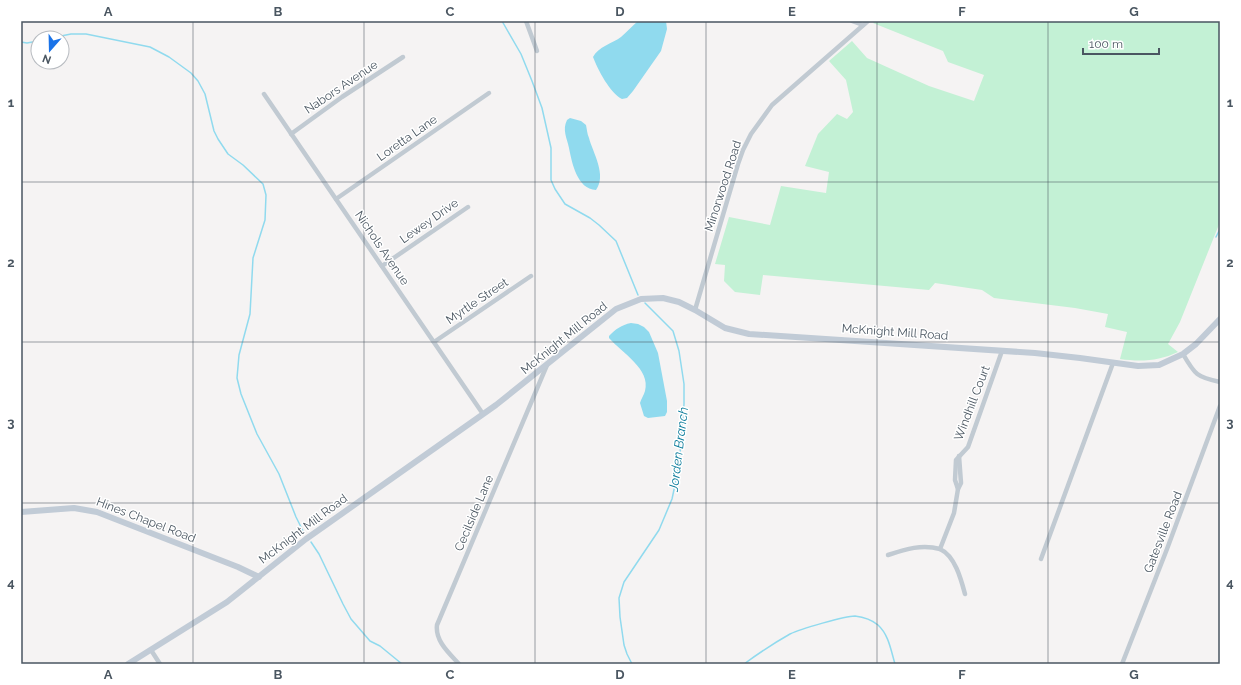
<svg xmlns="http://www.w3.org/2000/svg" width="1241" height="685" font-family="Raleway,sans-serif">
	<rect width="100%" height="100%" fill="#f5f3f3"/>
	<path fill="#c3f1d5" d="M875,21h345v201l-40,100 -12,22 10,8c-19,9 -37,10 -58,7l7,-27 -22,-5 3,-13 -33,-6 -81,-10 -12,-8 -47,-7 -6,7 -166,-15 -3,20 -25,-3 -11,-11 1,-16 -10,-1 14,-47 41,8 11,-39 45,7 3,-21 -24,-6 13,-32 19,-20 10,5 6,-7 -7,-32 -17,-19 23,-20 15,17 62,28 45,15 10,-26 -36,-13 -5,-11 -70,-28z"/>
	<g fill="#90daee">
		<path d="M638,21h28l1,8 -6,22 -28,40 -6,7 -5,1c-12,-6 -24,-29 -29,-42 5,-10 20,-14 28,-20 6,-5 11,-11 17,-16z"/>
		<path d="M570,118l11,3 5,4c1,4 1,9 3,13 4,15 18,37 7,52 -19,-1 -24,-27 -27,-42 -2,-10 -7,-18 -2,-28z"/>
		<path d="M631,323l7,1 6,3 5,5 9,21 9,48v11l-2,4 -17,2 -4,-2 -4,-13c1,-4 4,-8 5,-12 6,-22 -23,-38 -36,-53v-2c7,-7 12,-11 22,-13z"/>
	</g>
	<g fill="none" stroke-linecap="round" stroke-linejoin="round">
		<g stroke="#90daee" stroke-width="1.5">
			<polyline points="502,21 521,54 532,81 542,108 551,148 551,180 555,189 565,204 590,218 599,225 616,241 638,295"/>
			<polyline points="51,38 71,34 86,34 150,47 169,57 191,73 198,81 205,94 214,131 218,139 228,154 243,165 263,184 266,195 265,220 253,258 250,314 239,355 237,378 241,394 257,434 279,474 296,517 304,533"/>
			<polyline points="21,42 27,43 38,41"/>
			<polyline points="1216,237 1220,229"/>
			<polyline points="311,542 319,554 343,604 351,619 370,641 380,646 402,664"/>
			<polyline points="632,664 627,654 624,645 620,617 619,598 624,582 659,530 672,499 679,466 684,404 684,384 679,351 673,331 645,303"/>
			<path d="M744,664c15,-11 30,-21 46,-30 10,-5 55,-18 65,-18 8,1 17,4 23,9 11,10 13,26 17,39"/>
		</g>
		<g stroke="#c1cad2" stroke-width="4.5">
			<polyline points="526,21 537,51"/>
			<polyline points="852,21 863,25"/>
			<polyline points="264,94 483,414"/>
			<polyline points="291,134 342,97 403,57"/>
			<polyline points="336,199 489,93"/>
			<polyline points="382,266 468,207"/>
			<polyline points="695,310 738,164 743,150 751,134 772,105 868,21"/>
			<polyline points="434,342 531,276"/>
			<path d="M1183,354c12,21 14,23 37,28"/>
			<path d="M959,456l2,27 -3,6 -4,24 -14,36c15,7 21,30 25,45"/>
			<polyline points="958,489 955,480 956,460 968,447 1002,351"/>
			<path d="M888,555c18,-6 34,-11 52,-6"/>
			<polyline points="1041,559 1113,363"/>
			<polyline points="151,650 160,664"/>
			<path d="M459,664c-10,-11 -24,-23 -22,-39l110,-260"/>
			<polyline points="1122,664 1167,549 1220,406"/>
		</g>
		<g stroke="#c1cbd6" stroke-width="6">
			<polyline points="21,512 74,508 97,512 238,567 259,577"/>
			<polyline points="128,664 227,602 306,539 496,405 616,309 641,299 663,298 679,302 695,310 725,328 749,334 1035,353 1080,358 1138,366 1159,365 1183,354 1196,344 1220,319"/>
		</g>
	</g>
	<path fill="none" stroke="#4a5661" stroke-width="1" stroke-opacity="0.55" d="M193,21v643M364,21v643M535,21v643M706,21v643M877,21v643M1048,21v643M21,182h1199M21,342h1199M21,503h1199"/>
	<g text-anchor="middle" stroke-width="3" stroke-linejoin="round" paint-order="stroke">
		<g font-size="12" fill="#4a5661" stroke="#fff">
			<text transform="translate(341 87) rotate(-34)" y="4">Nabors Avenue</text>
			<text transform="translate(407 138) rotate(-35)" y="4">Loretta Lane</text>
			<text transform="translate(723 186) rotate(-72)" y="4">Minorwood Road</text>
			<text transform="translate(429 221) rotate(-35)" y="4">Lewey Drive</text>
			<text transform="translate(382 248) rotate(56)" y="4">Nichols Avenue</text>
			<text transform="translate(477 301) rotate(-34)" y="4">Myrtle Street</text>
			<text transform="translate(895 332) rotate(4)" y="4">McKnight Mill Road</text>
			<text transform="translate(564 338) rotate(-39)" y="4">McKnight Mill Road</text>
			<text transform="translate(972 403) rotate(-69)" y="4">Windhill Court</text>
			<text transform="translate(474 513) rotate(-67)" y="4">Cecilside Lane</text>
			<text transform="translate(146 520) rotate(21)" y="4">Hines Chapel Road</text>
			<text transform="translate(303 529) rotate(-37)" y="4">McKnight Mill Road</text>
			<text transform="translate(1163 532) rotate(-69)" y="4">Gatesville Road</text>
		</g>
		<g font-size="13" font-style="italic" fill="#0c7c9b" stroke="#fff">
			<text transform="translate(678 449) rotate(-83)" y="5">Jorden Branch</text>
		</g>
	</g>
	<rect width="1241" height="685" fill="none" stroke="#ffffff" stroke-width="44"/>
	<g transform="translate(50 50) rotate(200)"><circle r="19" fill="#ffffff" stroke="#b7bbc0"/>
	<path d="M0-3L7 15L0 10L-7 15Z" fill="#1a73e8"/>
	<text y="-6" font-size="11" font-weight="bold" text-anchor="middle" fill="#4a5661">N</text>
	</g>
	<path d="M1083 48v6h76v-6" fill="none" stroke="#4a5661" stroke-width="2"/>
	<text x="1089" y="48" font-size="12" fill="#4a5661" stroke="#ffffff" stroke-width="3" paint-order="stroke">100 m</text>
	<rect x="22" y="22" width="1197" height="641" fill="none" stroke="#4a5661" stroke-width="1.5"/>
	<g font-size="13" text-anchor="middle" font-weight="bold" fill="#4a5661">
		<text x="108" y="16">A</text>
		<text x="278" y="16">B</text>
		<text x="450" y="16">C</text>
		<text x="620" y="16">D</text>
		<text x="792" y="16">E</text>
		<text x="962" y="16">F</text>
		<text x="1134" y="16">G</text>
		<text x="11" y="107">1</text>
		<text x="1230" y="107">1</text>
		<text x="11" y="267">2</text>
		<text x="1230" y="267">2</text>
		<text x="11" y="427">3</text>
		<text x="1230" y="427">3</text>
		<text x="11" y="587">4</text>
		<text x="1230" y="587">4</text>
		<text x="108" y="679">A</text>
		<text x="278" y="679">B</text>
		<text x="450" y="679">C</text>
		<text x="620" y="679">D</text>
		<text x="792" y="679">E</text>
		<text x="962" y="679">F</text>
		<text x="1134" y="679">G</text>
	</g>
</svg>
